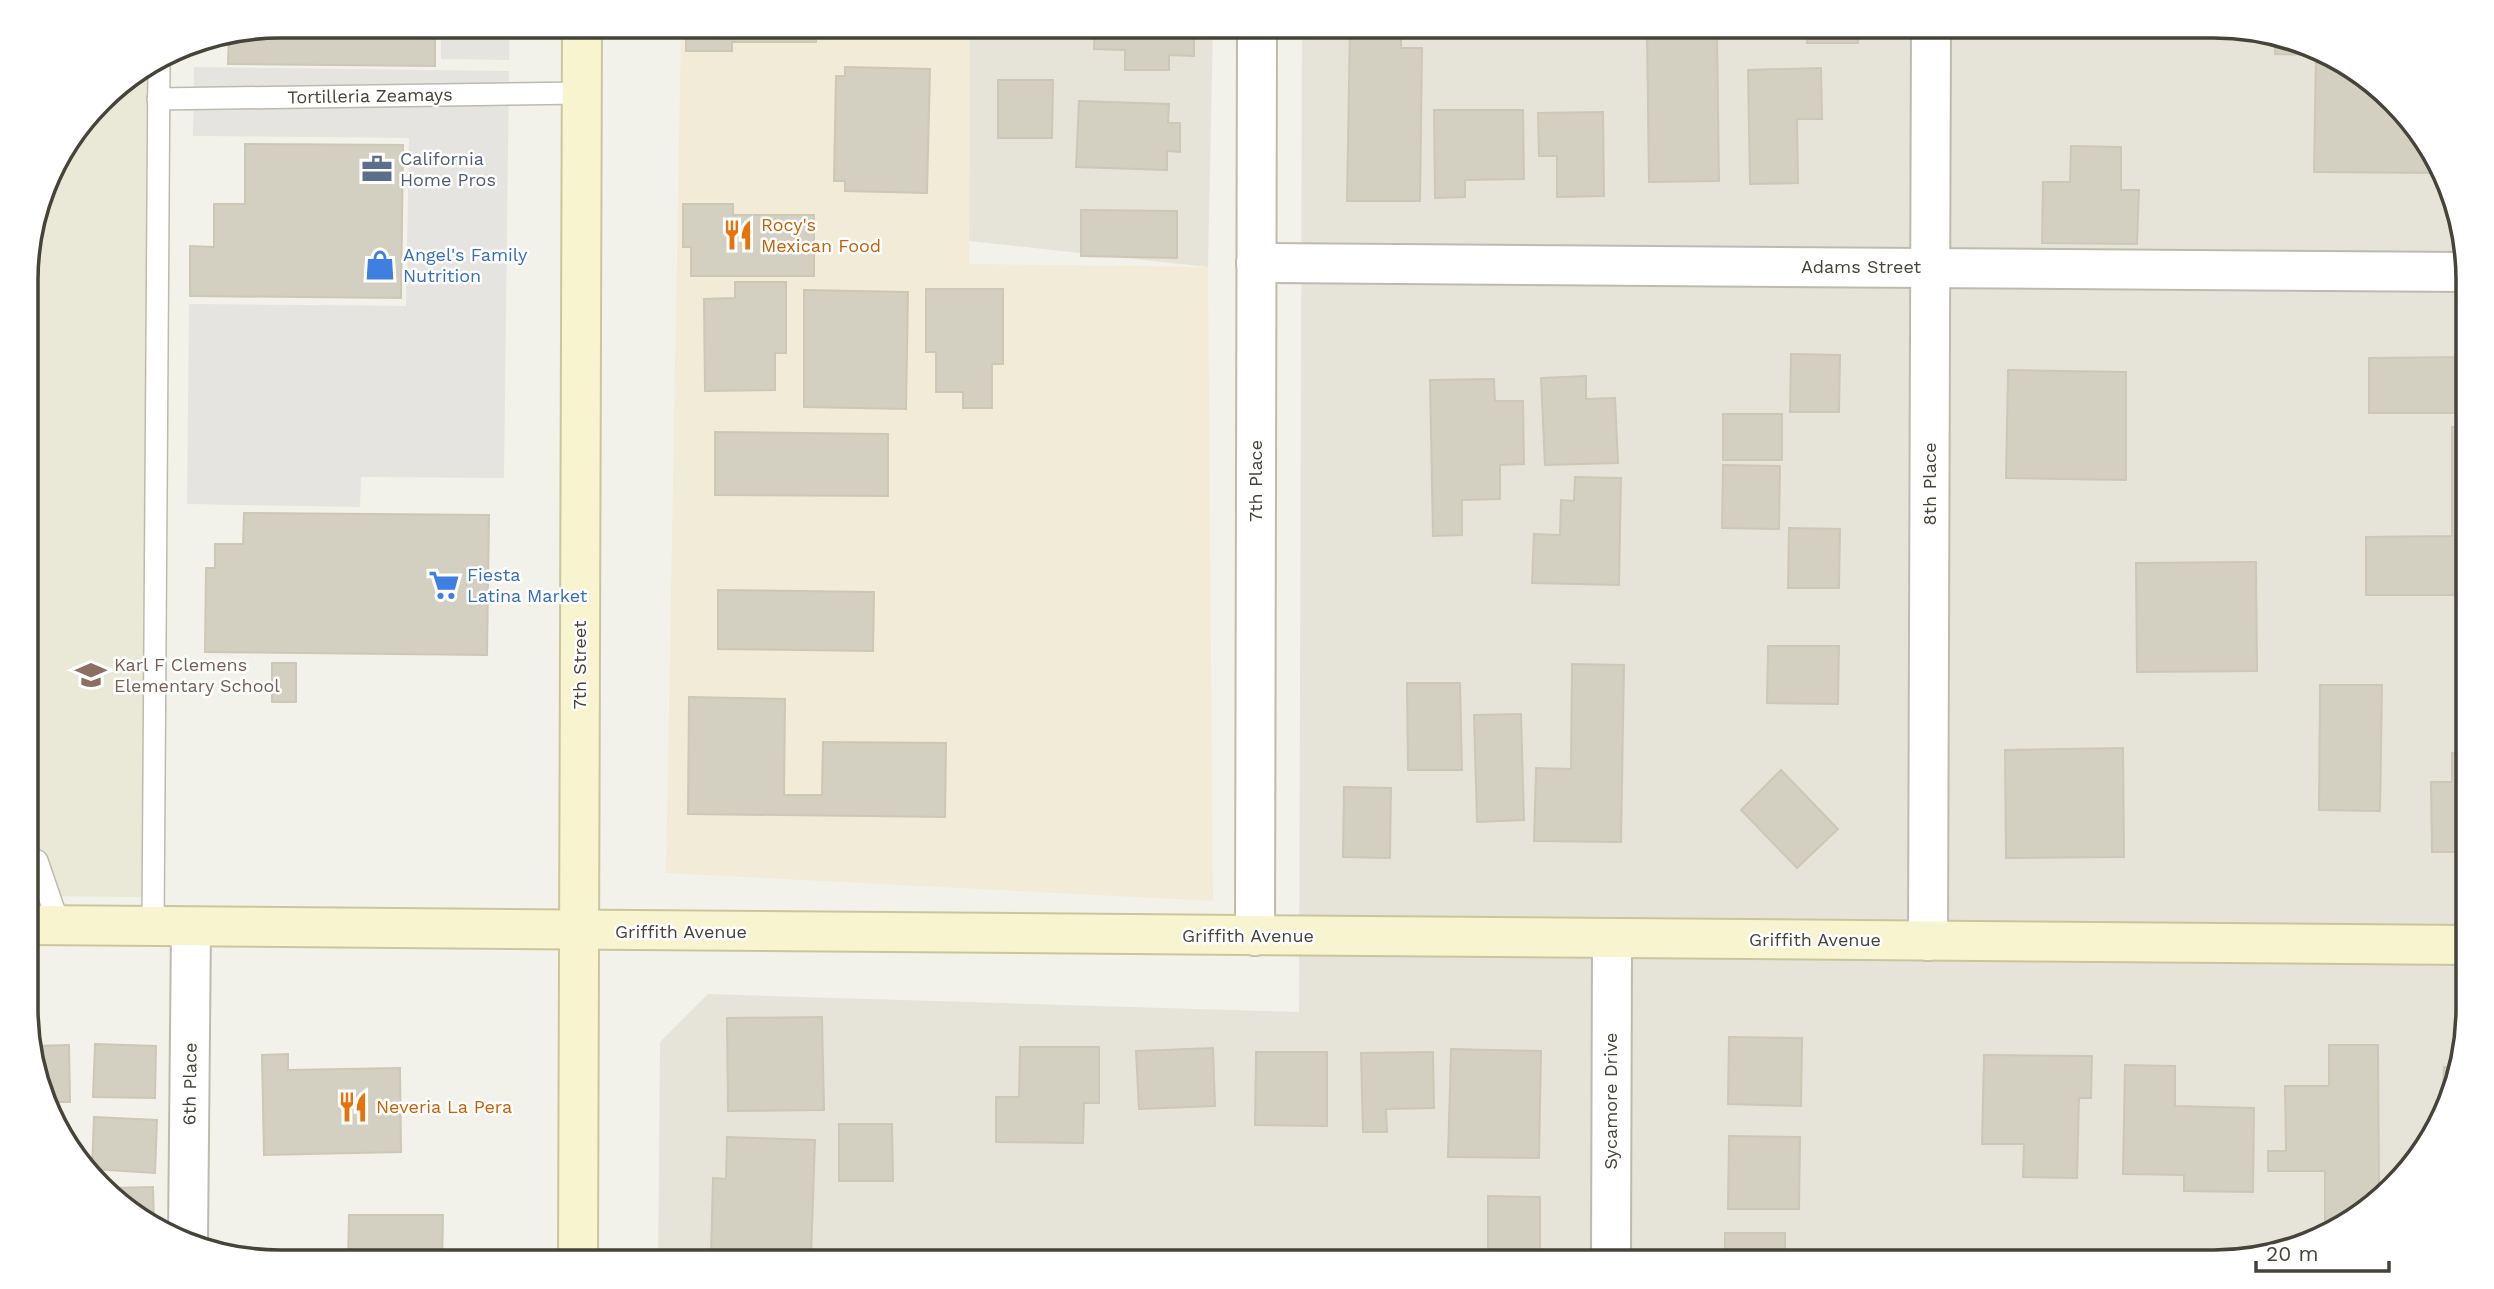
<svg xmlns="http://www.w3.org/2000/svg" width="2494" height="1289" font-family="'Work Sans',sans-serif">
	<rect width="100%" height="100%" fill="#f3f2ea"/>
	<g fill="#e6e4d9">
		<polygon points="970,26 1213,26 1208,267 969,241"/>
		<polygon points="1302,26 2213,26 2326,53 2425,139 2466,248 2468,1009 2441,1121 2354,1220 2229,1262 658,1263 660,1042 708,994 1299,1012"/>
	</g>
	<polygon fill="#f2ebd8" points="681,26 970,26 969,264 1208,267 1213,901 666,873"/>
	<polygon fill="#eae8d6" points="159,61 153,897 28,896 27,264 53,168 113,90"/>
	<g fill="#e5e4e1">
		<polygon points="441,26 510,26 509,60 441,59"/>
		<polygon points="194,67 509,71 504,478 361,477 360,507 187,504 189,304 406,306 409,138 193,136"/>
	</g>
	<g fill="#d3cfc1" stroke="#cdc7b5" stroke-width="2">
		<polygon points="281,26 435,26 435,66 228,64 229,37"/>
		<polygon points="686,26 816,26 816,42 732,42 732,51 686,51"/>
		<polygon points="1095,26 1194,26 1194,56 1169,55 1169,70 1125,70 1125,50 1094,49"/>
		<polygon points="1350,26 1401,26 1401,48 1422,48 1420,201 1347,201"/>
		<polygon points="1808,26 1858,26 1858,43 1807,43"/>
		<polygon points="1717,33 1719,181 1649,182 1647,34"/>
		<polygon points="2275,41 2326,53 2425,139 2437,173 2314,172 2316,55 2275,54"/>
		<polygon points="845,67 930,69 927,193 845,191 845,181 834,181 836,76 845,76"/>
		<polygon points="1821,68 1822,119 1797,119 1798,183 1750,184 1748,70"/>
		<polygon points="998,80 1053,80 1052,138 998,138"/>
		<polygon points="1079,101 1169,104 1168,123 1180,123 1180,152 1167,151 1167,170 1076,167"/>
		<polygon points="1434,110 1523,110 1524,179 1465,180 1465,197 1435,198"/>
		<polygon points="1603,112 1604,196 1557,197 1557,156 1539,156 1538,113"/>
		<polygon points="245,144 403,145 401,298 190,296 190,246 214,247 214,204 245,204"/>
		<polygon points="2071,146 2121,147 2121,190 2139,190 2137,244 2042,243 2043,182 2070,182"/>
		<polygon points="683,204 733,204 733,215 814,215 814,276 691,276 691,247 683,247"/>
		<polygon points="1081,210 1177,211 1177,258 1081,256"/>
		<polygon points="735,282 786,282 786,353 775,353 775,390 705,391 704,299 735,298"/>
		<polygon points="926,289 1003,289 1003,364 992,364 992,408 963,408 963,392 936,392 936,352 926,352"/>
		<polygon points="804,290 908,292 906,409 804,407"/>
		<polygon points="1791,354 1840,355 1839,412 1790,412"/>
		<polygon points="2466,357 2466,413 2369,413 2369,358"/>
		<polygon points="2008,370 2126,372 2126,480 2006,478"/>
		<polygon points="1586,376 1586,399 1615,398 1618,463 1545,465 1541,378"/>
		<polygon points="1494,379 1495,401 1523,401 1524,464 1500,465 1500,499 1462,500 1462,535 1433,536 1430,380"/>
		<rect x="1723" y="414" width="59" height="46"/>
		<polygon points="2452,427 2466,427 2467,595 2366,595 2366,537 2452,536"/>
		<polygon points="715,432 888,434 888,496 715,495"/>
		<polygon points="1723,465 1780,466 1779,529 1722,528"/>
		<polygon points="1575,477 1621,478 1619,585 1532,583 1534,534 1560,535 1561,500 1574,501"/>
		<polygon points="244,513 489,515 487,655 205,652 206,568 215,568 215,544 243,544"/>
		<polygon points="1789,528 1840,529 1839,588 1788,588"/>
		<polygon points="2256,562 2257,671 2137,672 2136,563"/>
		<polygon points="718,590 874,592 873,651 718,649"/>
		<polygon points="1768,646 1839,646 1838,704 1767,703"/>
		<rect x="272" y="663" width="24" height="39"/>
		<polygon points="1572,664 1624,665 1621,842 1534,841 1536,768 1571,769"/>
		<polygon points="1407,683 1460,683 1462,770 1408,770"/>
		<polygon points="2320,685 2382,685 2380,811 2319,810"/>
		<polygon points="689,697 785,699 784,795 822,795 823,742 946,743 945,817 688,814"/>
		<polygon points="1521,714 1524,820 1477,822 1474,715"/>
		<polygon points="2123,748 2124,857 2006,858 2005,750"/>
		<polygon points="2452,753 2467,753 2467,852 2432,852 2431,782 2452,782"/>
		<polygon points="1781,770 1838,829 1797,868 1741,810"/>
		<polygon points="1344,787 1391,788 1390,858 1343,857"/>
		<polygon points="822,1017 824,1110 728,1111 727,1018"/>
		<polygon points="1729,1037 1802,1038 1801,1106 1728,1104"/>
		<polygon points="95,1044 156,1046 155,1098 93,1097"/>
		<polygon points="69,1045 70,1102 51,1102 30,1046"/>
		<polygon points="2329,1045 2378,1045 2379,1192 2354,1220 2325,1230 2325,1171 2268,1171 2268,1151 2286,1151 2285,1086 2329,1086"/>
		<polygon points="1020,1047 1099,1047 1099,1103 1084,1103 1083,1143 996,1142 996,1097 1019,1097"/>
		<polygon points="1213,1048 1215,1106 1139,1109 1136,1051"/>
		<polygon points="1451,1049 1541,1051 1539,1158 1448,1157"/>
		<polygon points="1256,1052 1327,1052 1327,1126 1255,1125"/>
		<polygon points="1433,1052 1434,1108 1386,1109 1387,1132 1363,1132 1361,1053"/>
		<polygon points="288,1054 288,1070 400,1068 401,1152 264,1155 262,1055"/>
		<polygon points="1984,1055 2092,1056 2091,1098 2079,1098 2077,1178 2023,1177 2024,1144 1982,1144"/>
		<polygon points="2125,1065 2175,1066 2175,1106 2254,1108 2253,1192 2184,1191 2184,1175 2123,1174"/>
		<polygon points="2444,1067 2454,1068 2441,1122"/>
		<polygon points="94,1117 157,1120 155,1173 92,1169"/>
		<polygon points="839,1124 892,1124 893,1181 839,1181"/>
		<polygon points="1729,1136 1800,1137 1799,1209 1728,1209"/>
		<polygon points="727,1137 815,1140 811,1257 711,1254 713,1178 726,1179"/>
		<polygon points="153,1187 154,1224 113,1188"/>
		<polygon points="1488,1196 1540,1197 1540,1262 1488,1262"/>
		<polygon points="349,1215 443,1215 442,1263 348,1263"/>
		<rect x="1725" y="1233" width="60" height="29"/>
	</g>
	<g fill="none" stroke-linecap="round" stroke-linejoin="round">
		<g stroke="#bebaae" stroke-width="24">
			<g id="lane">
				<polyline points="158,99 582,93"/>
				<polyline points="28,861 37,861 59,925"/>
				<polyline points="153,927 159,61"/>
			</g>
		</g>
		<g stroke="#bebaae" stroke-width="42">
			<g id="street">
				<polyline points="1256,263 2466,272"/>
				<polyline points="1255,936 1257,26"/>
				<polyline points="1928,941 1931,26"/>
				<polyline points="188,1241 191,927"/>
				<polyline points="1611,1262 1612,939"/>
			</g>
		</g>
		<g stroke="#cac59d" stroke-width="42">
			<g id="secondary">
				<polyline points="28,925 2468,945"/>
				<polyline points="578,1263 582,26"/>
			</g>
		</g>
		<use href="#lane" stroke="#fff" stroke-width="21"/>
		<use href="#street" stroke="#fff" stroke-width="38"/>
		<use href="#secondary" stroke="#f8f4cf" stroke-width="38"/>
	</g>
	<defs>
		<g id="office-bare" transform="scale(2.415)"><path d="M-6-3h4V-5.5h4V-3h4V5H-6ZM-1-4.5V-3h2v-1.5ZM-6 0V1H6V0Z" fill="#5c6f8a" stroke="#fff" stroke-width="2.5" paint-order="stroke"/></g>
		<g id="restaurant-bare" transform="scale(2.415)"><path d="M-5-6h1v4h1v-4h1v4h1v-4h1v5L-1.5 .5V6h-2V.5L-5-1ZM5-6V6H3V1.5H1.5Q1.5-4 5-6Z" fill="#e8710a" stroke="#fff" stroke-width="2.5" paint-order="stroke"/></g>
		<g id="shop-bare" transform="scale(2.415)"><path d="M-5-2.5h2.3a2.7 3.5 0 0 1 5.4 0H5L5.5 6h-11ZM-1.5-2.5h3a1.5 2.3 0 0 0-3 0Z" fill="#3f7fe0" stroke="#fff" stroke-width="2.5" paint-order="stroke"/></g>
		<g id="supermarket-bare" transform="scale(2.415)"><path d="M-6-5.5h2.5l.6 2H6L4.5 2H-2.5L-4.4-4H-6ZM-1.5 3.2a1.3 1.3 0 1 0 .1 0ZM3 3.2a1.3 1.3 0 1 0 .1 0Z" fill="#3f7fe0" stroke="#fff" stroke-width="2.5" paint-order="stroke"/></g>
		<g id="school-bare" transform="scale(2.415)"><path d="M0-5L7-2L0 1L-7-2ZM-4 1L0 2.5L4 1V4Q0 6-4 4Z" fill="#8d6e63" stroke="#fff" stroke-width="2.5" paint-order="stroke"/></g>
	</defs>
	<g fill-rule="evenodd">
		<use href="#office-bare" x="377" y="169"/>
		<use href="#restaurant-bare" x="738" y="235"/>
		<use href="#shop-bare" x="380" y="265"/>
		<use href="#supermarket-bare" x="444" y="585"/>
		<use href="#school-bare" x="91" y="675"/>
		<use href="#restaurant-bare" x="353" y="1107"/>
	</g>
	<g text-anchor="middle" stroke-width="5" stroke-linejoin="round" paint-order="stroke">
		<g font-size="18" fill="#464339" stroke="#fff">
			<text transform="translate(370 96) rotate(-1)" y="6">Tortilleria Zeamays</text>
			<text x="1861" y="273">Adams Street</text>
			<text transform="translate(1256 481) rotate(-90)" y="6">7th Place</text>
			<text transform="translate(1930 484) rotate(-90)" y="6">8th Place</text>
			<text transform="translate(580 665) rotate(-90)" y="6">7th Street</text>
			<text x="681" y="938">Griffith Avenue</text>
			<text x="1248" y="942">Griffith Avenue</text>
			<text x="1815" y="946">Griffith Avenue</text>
			<text transform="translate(190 1084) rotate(-89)" y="6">6th Place</text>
			<text transform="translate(1611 1101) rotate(-90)" y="6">Sycamore Drive</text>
		</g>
		<g font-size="18" fill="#4e5e75" stroke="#fff" text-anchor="start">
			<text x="400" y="165">California<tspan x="400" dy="21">Home Pros</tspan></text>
		</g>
		<g font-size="18" fill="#c56008" stroke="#fff" text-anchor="start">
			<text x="761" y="231">Rocy's<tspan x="761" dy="21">Mexican Food</tspan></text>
			<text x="376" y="1113">Neveria La Pera</text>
		</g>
		<g font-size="18" fill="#366cbe" stroke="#fff" text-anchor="start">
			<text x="403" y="261">Angel's Family<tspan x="403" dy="21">Nutrition</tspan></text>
			<text x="467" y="581">Fiesta<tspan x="467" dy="21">Latina Market</tspan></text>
		</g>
		<g font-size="18" fill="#785e54" stroke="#fff" text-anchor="start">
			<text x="114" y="671">Karl F Clemens<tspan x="114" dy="21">Elementary School</tspan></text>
		</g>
	</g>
	<path d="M0 0H2494V1289H0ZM280 38H2214A242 242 0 0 1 2456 280V1008A242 242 0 0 1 2214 1250H280A242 242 0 0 1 38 1008V280A242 242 0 0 1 280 38Z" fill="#fff" fill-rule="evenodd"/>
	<path fill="none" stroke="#464339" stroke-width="3.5" d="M280 38H2214A242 242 0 0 1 2456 280V1008A242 242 0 0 1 2214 1250H280A242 242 0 0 1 38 1008V280A242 242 0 0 1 280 38Z"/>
	<path d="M2256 1261v10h133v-10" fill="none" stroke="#464339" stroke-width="3.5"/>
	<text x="2266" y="1261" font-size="21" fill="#464339" stroke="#ffffff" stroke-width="5" paint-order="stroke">20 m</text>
</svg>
